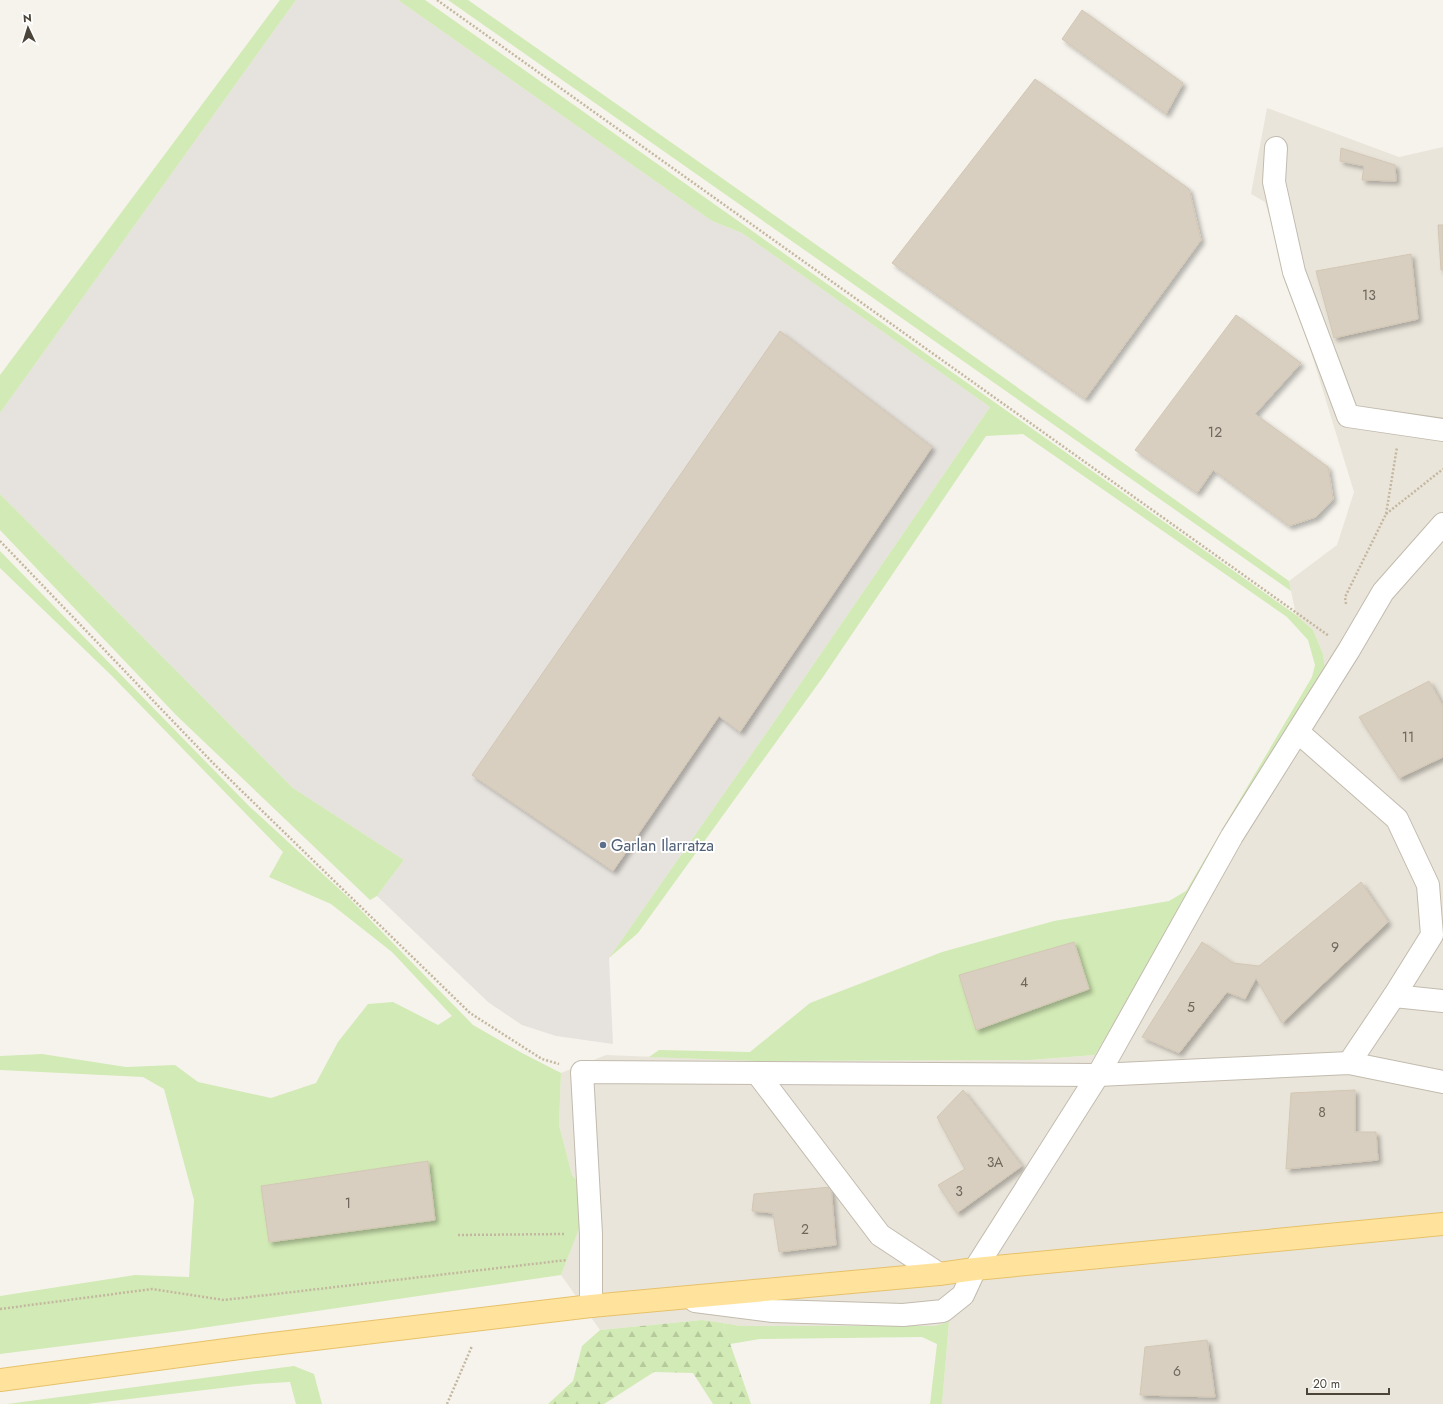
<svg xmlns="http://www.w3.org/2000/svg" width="1443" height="1404" font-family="Jost,sans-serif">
	<defs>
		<pattern id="forest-firs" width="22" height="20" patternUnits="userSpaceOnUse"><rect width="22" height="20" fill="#d2eab5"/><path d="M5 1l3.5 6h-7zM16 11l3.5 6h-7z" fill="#b6ca9c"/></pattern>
		<filter id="shadow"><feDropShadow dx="3.5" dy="3.5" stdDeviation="2" flood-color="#0004"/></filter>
	</defs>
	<rect width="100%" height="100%" fill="#f6f3ec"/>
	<polygon fill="#eae5da" points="1267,108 1399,157 1443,147 1443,1404 942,1404 949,1322 936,1326 741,1326 702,1320 600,1330 561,1275 582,1220 582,1186 572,1175 559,1125 561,1073 606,1055 756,1061 1030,1060 1095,1055 1326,675 1323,654 1313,630 1296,615 1289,581 1337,545 1354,492 1265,202 1251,194"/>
	<polygon fill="#e6e2dd" points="296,0 398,0 712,221 742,233 990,407 774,722 609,958 613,1044 556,1036 522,1025 488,1002 377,896 404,860 293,788 0,494 0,413"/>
	<g fill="#d2eab5">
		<polygon points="280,0 296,0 0,413 0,375"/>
		<polygon points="398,0 425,0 1296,615 1313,630 1323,654 1326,675 1095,1055 1030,1060 756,1061 649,1057 659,1050 750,1052 810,1003 942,952 1054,921 1169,901 1186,891 1312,677 1315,665 1308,640 1287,617 1023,434 986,436 823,677 638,933 609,958 774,722 990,407 742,233 712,221"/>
		<path d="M448,0h20c275,192 548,386 821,581l2,10z"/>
		<polygon points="0,494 293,788 404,860 377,896 370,900 176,715 0,530"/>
		<polygon points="0,551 249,806 350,899 473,1025 522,1053 561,1073 559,1125 572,1175 582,1186 582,1221 561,1275 181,1331 0,1354 0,1296 135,1275 189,1277 194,1200 164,1089 143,1077 0,1070 0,1056 42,1054 126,1067 175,1065 198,1082 271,1098 316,1083 338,1042 368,1004 393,1002 438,1025 452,1016 392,952 331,904 269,877 283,852 112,676 0,568"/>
		<polygon points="949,1322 942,1404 930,1404 937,1344 922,1337 760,1339 730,1344 723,1323 741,1326 935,1326"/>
		<polygon points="294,1366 314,1374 322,1404 296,1404 290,1382 255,1384 87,1404 7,1404"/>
	</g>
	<polygon fill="url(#forest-firs)" points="702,1320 723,1323 751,1404 713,1404 693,1373 654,1372 604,1404 548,1404 573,1381 582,1346 600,1330"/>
	<g fill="#d8cfc1" stroke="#d3c7b4" filter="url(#shadow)">
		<polygon points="1082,10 1183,83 1166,114 1062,39"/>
		<polygon points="1035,79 1189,189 1201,240 1085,399 892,263"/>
		<polygon points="1341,148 1395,165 1396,181 1362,180 1364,166 1340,161"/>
		<polygon points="1438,225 1443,225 1443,270 1441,270"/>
		<polygon points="1411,254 1418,319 1334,338 1316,271"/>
		<polygon points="1236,315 1301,363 1255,414 1328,467 1333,499 1316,517 1289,526 1213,470 1197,493 1135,450"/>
		<polygon points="780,331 932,447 740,732 719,716 613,871 472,775"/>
		<polygon points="1429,681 1443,706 1443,757 1399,778 1359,717"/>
		<polygon points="1361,882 1388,922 1282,1023 1256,978 1245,999 1227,992 1179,1053 1142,1037 1202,942 1233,963 1259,966"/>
		<polygon points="1074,942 1089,989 976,1030 959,975"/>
		<polygon points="963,1090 1022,1166 957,1213 938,1185 965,1169 937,1117"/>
		<polygon points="1355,1090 1355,1132 1376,1132 1378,1160 1286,1169 1291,1093"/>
		<polygon points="428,1161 435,1220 269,1242 261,1186"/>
		<polygon points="831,1187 836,1245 779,1252 773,1213 752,1211 754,1194"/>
		<polygon points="1207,1340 1215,1397 1140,1395 1145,1347"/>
	</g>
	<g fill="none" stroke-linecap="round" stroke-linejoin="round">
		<g stroke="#c2bbae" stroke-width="24">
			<g id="minor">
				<polyline points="1276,148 1274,182 1294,272 1348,416 1443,430"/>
				<polyline points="1298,732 1397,819 1428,885 1432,935 1394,996 1349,1063"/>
				<polyline points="1394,996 1443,1001"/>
				<polyline points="757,1073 880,1235 939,1274"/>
				<polyline points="591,1306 591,1234 582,1072 1098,1075 1349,1063 1443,1082"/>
			</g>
		</g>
		<g stroke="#c2bbae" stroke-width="24">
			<polyline id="tertiary" points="695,1301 773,1311 903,1315 943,1311 963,1295 975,1269 1098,1075 1232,836 1349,650 1383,592 1443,524"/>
		</g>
		<g stroke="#e6c16a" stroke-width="24">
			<polyline id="primary" points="0,1380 256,1346 591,1306 939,1274 975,1269 1443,1224"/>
		</g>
		<g stroke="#c4b79f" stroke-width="2.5" stroke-dasharray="2 2" stroke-linecap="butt">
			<polyline points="437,0 1329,636"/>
			<polyline points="1386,514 1443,469"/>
			<polyline points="0,541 213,763 470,1013 542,1059 559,1064"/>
			<polyline points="1346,604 1345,597 1386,514 1397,447"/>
			<polyline points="458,1235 565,1234"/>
			<polyline points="0,1309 152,1289 224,1300 567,1260"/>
			<polyline points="447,1404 472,1346"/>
		</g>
		<use href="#minor" stroke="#fff" stroke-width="22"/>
		<use href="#tertiary" stroke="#fff" stroke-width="22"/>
		<use href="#primary" stroke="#ffe39c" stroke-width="22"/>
	</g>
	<circle fill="#5c6f8a" stroke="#fff" stroke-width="1.5" cx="603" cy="845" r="4"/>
	<g text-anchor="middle" stroke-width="4" stroke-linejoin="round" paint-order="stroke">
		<g font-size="14" fill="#6e675b">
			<text x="1369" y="300">13</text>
			<text x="1215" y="437">12</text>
			<text x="1408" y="742">11</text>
			<text x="1335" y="952">9</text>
			<text x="1024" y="987">4</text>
			<text x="1191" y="1012">5</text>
			<text x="1322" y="1117">8</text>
			<text x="995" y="1167">3A</text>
			<text x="959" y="1196">3</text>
			<text x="348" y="1208">1</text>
			<text x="805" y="1234">2</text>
			<text x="1177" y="1376">6</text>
		</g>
		<g font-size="16" fill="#4e5e75" stroke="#fff" text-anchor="start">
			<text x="611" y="851">Garlan Ilarratza</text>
		</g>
	</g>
	<g transform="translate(28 28) rotate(356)" stroke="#ffffff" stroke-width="3" paint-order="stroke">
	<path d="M0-3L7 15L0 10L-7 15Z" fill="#4b4439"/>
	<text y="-6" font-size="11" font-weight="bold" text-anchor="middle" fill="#4b4439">N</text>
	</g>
	<path d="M1307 1388v6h82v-6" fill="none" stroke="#4b4439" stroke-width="2"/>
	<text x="1313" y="1388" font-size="12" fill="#4b4439" stroke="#ffffff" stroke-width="3" paint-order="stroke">20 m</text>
</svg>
